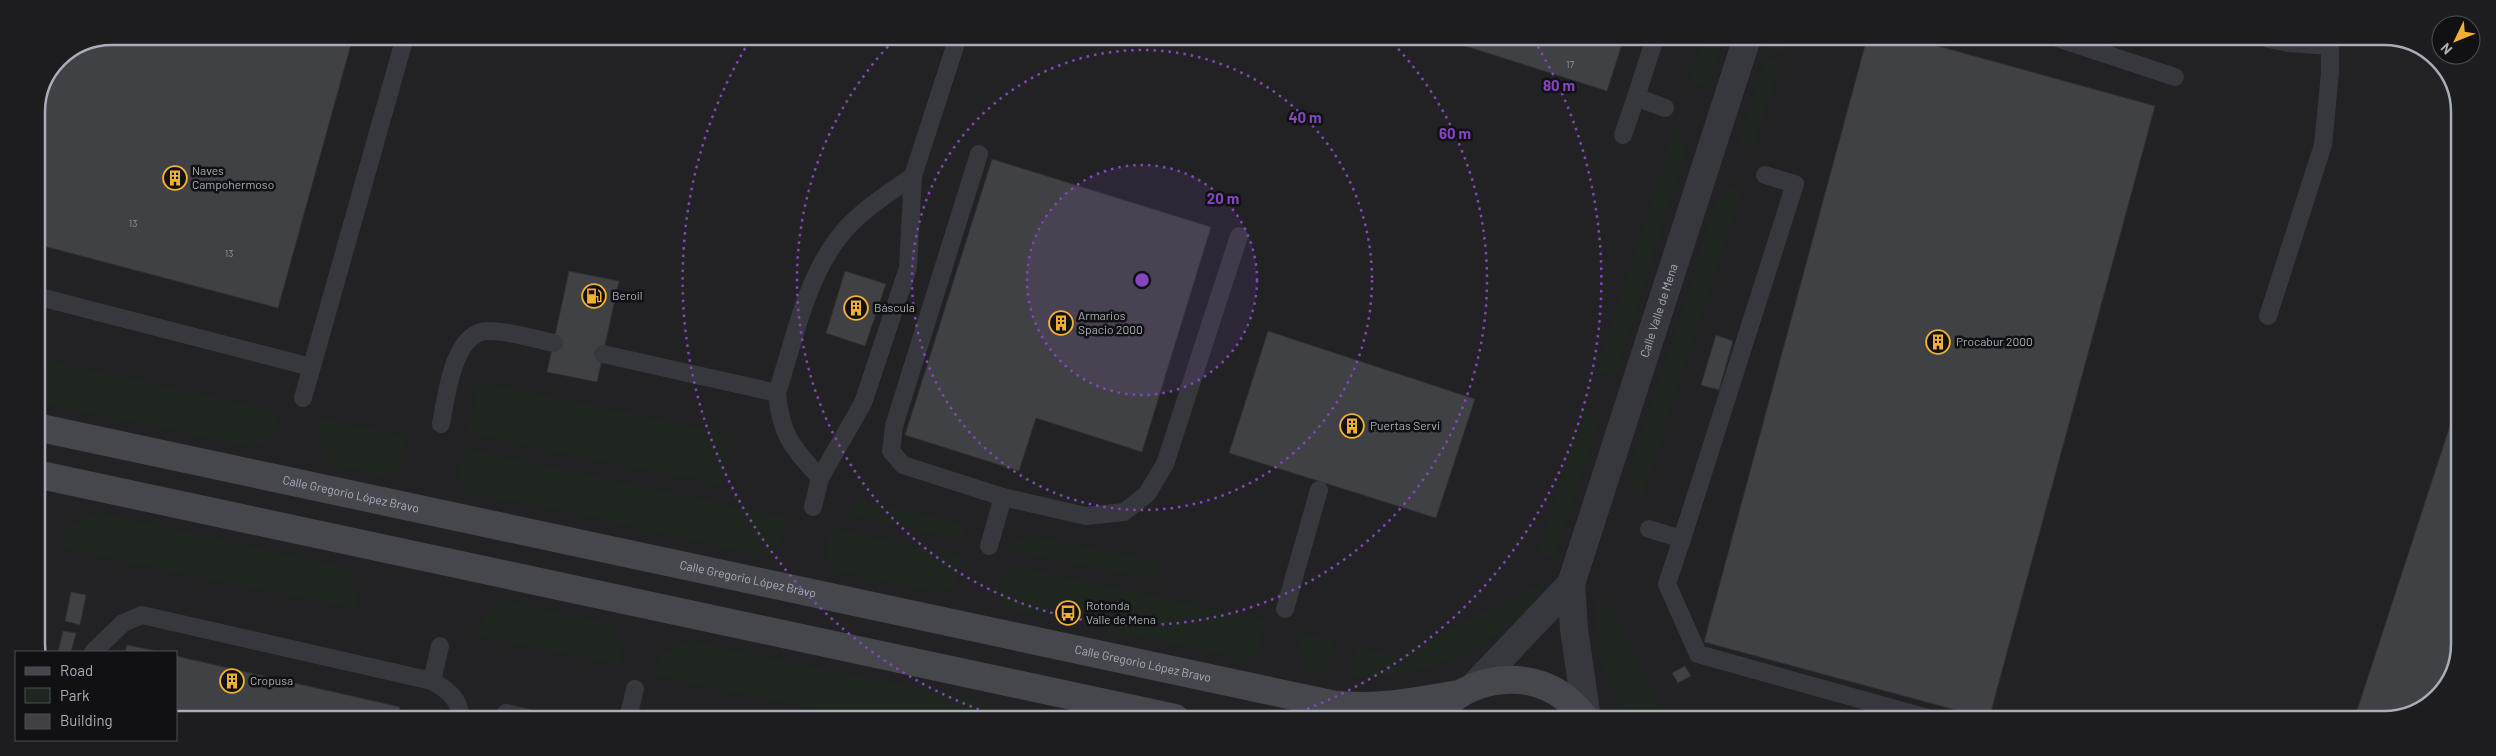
<svg xmlns="http://www.w3.org/2000/svg" width="2496" height="756" font-family="Barlow,sans-serif">
	<rect width="100%" height="100%" fill="#161618"/>
	<polygon fill="#222225" points="112,36 2404,39 2441,62 2460,106 2457,664 2430,704 2385,720 176,717 176,652 38,652 36,650 36,111 59,58"/>
	<g fill="#1e261f">
		<polygon points="1703,38 1724,38 1711,77 1706,84 1686,88"/>
		<polygon points="1772,38 1789,38 1784,53 1768,48"/>
		<polygon points="1767,56 1781,62 1753,149 1741,143 1739,138"/>
		<path d="M1674,130l13,14 -4,19 -63,196c-5,11 -11,17 -24,15z"/>
		<polygon points="1743,185 1642,498 1631,483 1630,466 1691,283 1716,200 1728,190"/>
		<polygon points="36,358 278,411 276,426 269,441 252,447 36,402"/>
		<polygon points="479,381 733,435 721,485 467,433"/>
		<polygon points="1586,407 1597,422 1598,428 1554,558 1537,552"/>
		<path d="M322,418l84,18 -6,30 -5,6 -11,5 -57,-15c-10,-16 -9,-26 -5,-44z"/>
		<path d="M464,448l324,70c-7,23 -6,33 -32,37l-184,-42 -105,-20c-13,-16 -7,-26 -3,-45z"/>
		<polygon points="856,500 966,524 962,540 851,515"/>
		<path d="M100,513l250,55 10,42 -301,-62c7,-20 20,-31 41,-35z"/>
		<path d="M831,528l131,28c-5,17 -2,34 -23,36l-103,-21c-13,-14 -10,-26 -5,-43z"/>
		<path d="M1030,535l133,28 -5,18 -148,-31c5,-10 8,-13 20,-15z"/>
		<path d="M1008,565l257,55 -7,32 -5,5 -10,2 -158,-34 3,-15 -37,-8 -4,14c-17,-3 -49,-3 -47,-27 0,-8 5,-17 8,-24z"/>
		<path d="M1547,581c-5,8 -9,16 -14,23 -6,8 -16,14 -23,21 -47,37 -102,53 -162,53l7,-31 40,9z"/>
		<path d="M1600,599l8,9 58,111h-35c-28,-33 -35,-70 -35,-112l1,-7z"/>
		<path d="M506,601l95,20c15,8 20,27 21,44l-150,-30 19,-25z"/>
		<polygon points="1300,633 1333,640 1327,676 1306,666 1298,645"/>
		<path d="M691,641l293,61 12,9 6,7h-145l-204,-43c3,-20 20,-30 38,-34z"/>
		<polygon points="1509,710 1528,713 1541,719 1485,719"/>
	</g>
	<g fill="#404145" stroke="#303034">
		<polygon points="112,36 353,37 278,308 36,244 36,111 59,58"/>
		<polygon points="1440,38 1624,38 1607,91"/>
		<polygon points="1867,38 1909,38 2155,106 1989,719 1704,642"/>
		<polygon points="992,159 1211,227 1142,452 1036,418 1019,471 905,435"/>
		<polygon points="569,271 619,281 597,382 547,372"/>
		<polygon points="845,271 886,284 865,346 826,333"/>
		<polygon points="1268,331 1475,399 1436,518 1229,453"/>
		<polygon points="1716,335 1733,341 1719,390 1701,385"/>
		<polygon points="2458,401 2457,664 2430,704 2385,720 2354,720"/>
		<polygon points="71,592 86,595 80,625 65,621"/>
		<polygon points="63,631 76,633 71,652 58,652"/>
		<polygon points="127,645 161,652 125,652"/>
		<polygon points="176,656 400,707 398,718 176,717"/>
		<polygon points="1685,666 1691,676 1678,683 1672,673"/>
	</g>
	<g fill="none" stroke-linecap="round" stroke-linejoin="round">
		<g stroke="#37383d" stroke-width="18">
			<polyline points="1655,38 1636,97 1665,108"/>
			<polyline points="2057,38 2175,77"/>
			<polyline points="2269,39 2288,43 2330,46"/>
			<polyline points="1623,135 1636,97"/>
			<polyline points="979,154 894,426 891,451 903,465 1003,497 1086,516 1124,512 1147,494 1165,464 1239,236"/>
			<polyline points="36,296 311,367"/>
			<polyline points="2268,316 2323,145 2330,73 2330,39"/>
			<polyline points="603,354 777,393"/>
			<polyline points="303,398 405,37"/>
			<path d="M441,424c5,-26 12,-94 48,-93 21,0 44,8 65,12"/>
			<path d="M820,478c-27,-31 -39,-41 -43,-85 17,-52 28,-112 62,-156 19,-25 49,-43 74,-61"/>
			<polyline points="813,507 820,478 863,403 908,268 913,176 958,37"/>
			<polyline points="1649,529 1682,539 1795,184 1765,175"/>
			<polyline points="1682,539 1667,584 1698,654 1931,719"/>
			<polyline points="989,546 1003,497"/>
			<polyline points="1285,609 1319,490"/>
			<path d="M93,652l30,-29 19,-8 290,66c14,8 29,18 28,37"/>
			<polyline points="432,681 440,646"/>
			<polyline points="506,713 528,718"/>
			<polyline points="628,718 635,689"/>
		</g>
		<g stroke="#37383d" stroke-width="28">
			<polyline points="1571,584 1574,629 1587,719"/>
			<path id="s1" d="M1474,686l97,-102 176,-546"/>
		</g>
		<g stroke="#45474d" stroke-width="28">
			<path id="s2" d="M36,427l1295,277c43,6 85,-3 128,-10"/>
			<polyline points="36,474 1175,718"/>
			<path d="M1435,719c25,-39 80,-50 120,-28 13,7 22,17 31,28"/>
		</g>
	</g>
	<circle cx="1142" cy="280" r="115" fill="#8446be" fill-opacity=".12"/>
	<g fill="none" stroke="#8446be" stroke-width="2.5" stroke-dasharray="2.5 5">
		<circle cx="1142" cy="280" r="115"/>
		<circle cx="1142" cy="280" r="230"/>
		<path d="M1388 38A345 345 0 1 1 896 38"/>
		<path d="M1000 717A460 460 0 0 1 750 40M1534 40A460 460 0 0 1 1284 717"/>
	</g>
	<defs>
		<g id="building-ring" transform="scale(1.25)"><circle r="9.5" fill="#111113" stroke="#f2b134" stroke-width="1.5"/><path d="M-4-6H4V6H1V3H-1V6H-4ZM-2.5-4.3h1.7v1.8h-1.7ZM.8-4.3h1.7v1.8H.8ZM-2.5-1h1.7V.8h-1.7ZM.8-1h1.7V.8H.8Z" fill="#f2b134"/></g>
		<g id="fuel-ring" transform="scale(1.25)"><circle r="9.5" fill="#111113" stroke="#f2b134" stroke-width="1.5"/><path d="M-5.5-6h7V0h2V4h1.3V-2.5L3-4.5l.8-.8L6-3V5H2.5V1h-1V6h-7ZM-4.2-4.7v3.2H.2V-4.7Z" fill="#f2b134"/></g>
		<g id="bus-ring" transform="scale(1.25)"><circle r="9.5" fill="#111113" stroke="#f2b134" stroke-width="1.5"/><path d="M-5-6H5V4H4V6H2V4H-2V6H-4V4H-5ZM-3.5-4V0h7V-4ZM-3.5 1.2v1.5H-2V1.2ZM2 1.2v1.5H3.5V1.2Z" fill="#f2b134"/></g>
	</defs>
	<g fill-rule="evenodd">
		<use href="#building-ring" x="175" y="178"/>
		<use href="#fuel-ring" x="594" y="296"/>
		<use href="#building-ring" x="856" y="308"/>
		<use href="#building-ring" x="1061" y="323"/>
		<use href="#building-ring" x="1938" y="342"/>
		<use href="#building-ring" x="1352" y="426"/>
		<use href="#bus-ring" x="1068" y="613"/>
		<use href="#building-ring" x="232" y="681"/>
	</g>
	<g text-anchor="middle" stroke-width="5" stroke-linejoin="round" paint-order="stroke">
		<g font-size="10" fill="#8e929b">
			<text x="1570" y="68">17</text>
			<text x="133" y="227">13</text>
			<text x="229" y="257">13</text>
		</g>
		<g font-size="12" fill="#a8adb8" stroke="#111113" text-anchor="start">
			<text x="192" y="175">Naves<tspan x="192" dy="14">Campohermoso</tspan></text>
			<text x="612" y="300">Beroil</text>
			<text x="874" y="312">Báscula</text>
			<text x="1078" y="320">Armarios<tspan x="1078" dy="14">Spacio 2000</tspan></text>
			<text x="1956" y="346">Procabur 2000</text>
			<text x="1370" y="430">Puertas Servi</text>
			<text x="1086" y="610">Rotonda<tspan x="1086" dy="14">Valle de Mena</tspan></text>
			<text x="250" y="685">Cropusa</text>
		</g>
		<g font-size="12" fill="#a8adb8" stroke="#111113">
			<text dy="4" stroke="none"><textPath href="#s1" startOffset="428">Calle Valle de Mena</textPath></text>
			<text dy="4" stroke="none"><textPath href="#s2" startOffset="322">Calle Gregorio López Bravo</textPath></text>
			<text dy="4" stroke="none"><textPath href="#s2" startOffset="728">Calle Gregorio López Bravo</textPath></text>
			<text dy="4" stroke="none"><textPath href="#s2" startOffset="1132">Calle Gregorio López Bravo</textPath></text>
		</g>
	</g>
	<path d="M0 0H2496V756H0ZM112 45H2384A67 67 0 0 1 2451 112V644A67 67 0 0 1 2384 711H112A67 67 0 0 1 45 644V112A67 67 0 0 1 112 45Z" fill="#1d1d20" fill-rule="evenodd"/>
	<path fill="none" stroke="#a8adb8" stroke-width="2.5" d="M112 45H2384A67 67 0 0 1 2451 112V644A67 67 0 0 1 2384 711H112A67 67 0 0 1 45 644V112A67 67 0 0 1 112 45Z"/>
	<circle cx="1142" cy="280" r="8" fill="#8446be" stroke="#111113" stroke-width="2.5"/>
	<g font-size="15" text-anchor="middle" font-weight="bold" fill="#8446be" stroke="#111113" stroke-width="5" stroke-linejoin="round" paint-order="stroke">
		<text x="1559" y="91">80 m</text>
		<text x="1305" y="123">40 m</text>
		<text x="1455" y="139">60 m</text>
		<text x="1223" y="204">20 m</text>
	</g>
	<rect x="15" y="651" width="162" height="90" fill="#111113" stroke="#4d4f55"/>
	<rect x="25" y="667" width="25" height="8" fill="#45474d" stroke="#4d4f55"/>
	<text x="60" y="676" font-size="15" fill="#a8adb8">Road</text>
	<rect x="25" y="688" width="25" height="15" fill="#1e261f" stroke="#4d4f55"/>
	<text x="60" y="701" font-size="15" fill="#a8adb8">Park</text>
	<rect x="25" y="714" width="25" height="15" fill="#404145" stroke="#4d4f55"/>
	<text x="60" y="726" font-size="15" fill="#a8adb8">Building</text>
	<g transform="translate(2456 40) rotate(227)"><circle r="24" fill="#111113" stroke="#4d4f55"/>
	<path d="M0-4L9 19L0 12L-9 19Z" fill="#f2b134"/>
	<text y="-8" font-size="14" font-weight="bold" text-anchor="middle" fill="#a8adb8">N</text>
	</g>
</svg>
